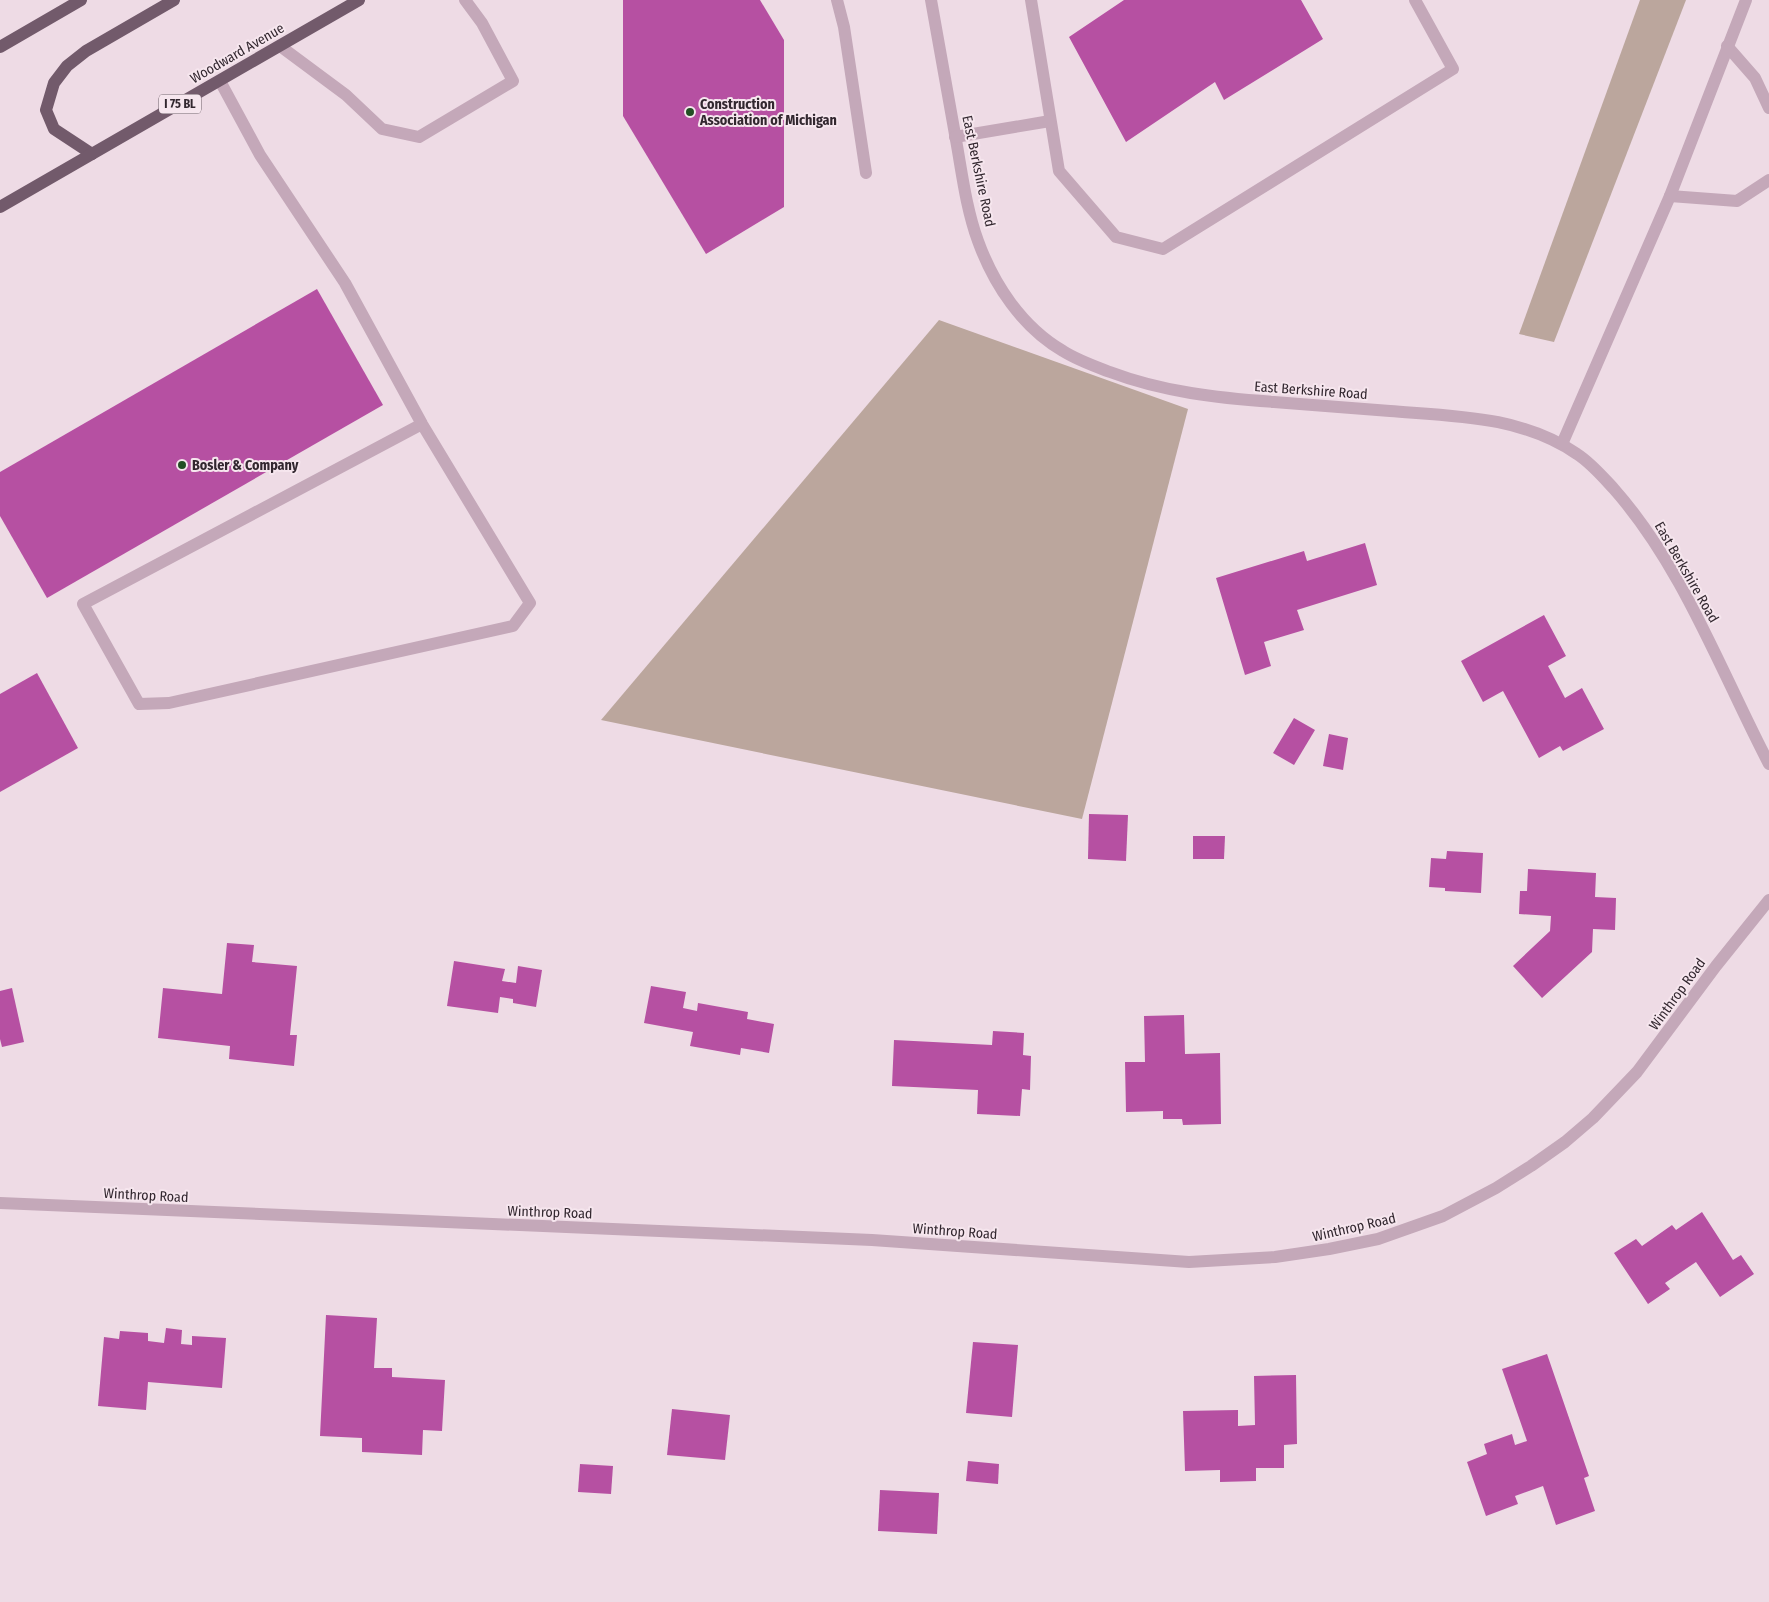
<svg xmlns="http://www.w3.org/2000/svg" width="1769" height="1602" font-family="'Fira Sans Condensed',sans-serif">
	<rect width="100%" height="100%" fill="#eedbe5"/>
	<g fill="#bba69d">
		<polygon points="1640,0 1686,0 1554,342 1519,334"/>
		<polygon points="939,320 1188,409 1082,819 601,720"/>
	</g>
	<g fill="#b650a2">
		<polygon points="623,0 760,0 784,40 784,207 706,254 623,116"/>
		<polygon points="1124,0 1301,0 1323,39 1224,100 1215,82 1126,142 1069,37"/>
		<polygon points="317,289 383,405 47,598 0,516 0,472"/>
		<polygon points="1365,543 1377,585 1297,610 1304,630 1264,642 1271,666 1245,675 1216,578 1304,551 1307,561"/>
		<polygon points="1544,615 1566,656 1548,666 1565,698 1582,688 1604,729 1563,751 1560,746 1539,758 1503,691 1483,702 1461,661"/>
		<polygon points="37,673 78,748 0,792 0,694"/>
		<polygon points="1294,718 1315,730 1294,765 1273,753"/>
		<polygon points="1329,734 1348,738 1343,770 1323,766"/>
		<polygon points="1089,814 1128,815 1126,861 1088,859"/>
		<polygon points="1193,836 1225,836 1224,859 1193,859"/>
		<polygon points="1447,851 1483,853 1481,893 1445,891 1445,888 1429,887 1431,858 1446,859"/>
		<polygon points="1528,869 1596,873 1595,897 1616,898 1615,930 1593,929 1592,952 1542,998 1513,966 1550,931 1551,916 1519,914 1520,891 1527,891"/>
		<polygon points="227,943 254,945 252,962 297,966 290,1035 297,1035 294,1066 229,1059 230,1046 158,1038 163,988 222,994"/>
		<polygon points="454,961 505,969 502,981 516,983 518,966 542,970 536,1007 513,1003 513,999 500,997 498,1013 447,1006"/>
		<polygon points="651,986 686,992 683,1008 697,1011 698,1003 748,1012 747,1019 774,1024 769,1053 741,1048 740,1055 690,1046 693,1032 644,1023"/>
		<polygon points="12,988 24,1042 2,1047 0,1039 0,991"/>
		<polygon points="1184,1015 1185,1054 1220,1053 1221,1124 1183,1125 1182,1119 1163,1119 1163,1111 1126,1112 1125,1062 1145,1062 1144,1016"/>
		<polygon points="993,1031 1024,1033 1023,1055 1031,1056 1030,1090 1022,1089 1020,1116 977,1114 978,1090 892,1086 894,1040 992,1045"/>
		<polygon points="1702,1212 1733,1260 1741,1255 1754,1274 1720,1297 1696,1262 1665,1283 1670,1289 1648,1304 1614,1253 1636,1239 1642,1246 1672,1225 1676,1230"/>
		<polygon points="326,1315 377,1318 374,1368 392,1368 392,1377 445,1380 442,1431 423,1430 422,1455 362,1452 362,1438 320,1436"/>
		<polygon points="166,1328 182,1330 181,1344 192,1345 192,1336 226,1338 222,1388 148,1382 146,1410 98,1406 104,1337 119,1339 120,1331 148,1333 148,1341 164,1343"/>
		<polygon points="973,1342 1018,1345 1012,1417 966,1413"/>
		<polygon points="1547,1354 1589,1476 1584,1478 1595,1511 1556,1525 1543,1486 1515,1496 1518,1504 1486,1516 1467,1462 1487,1454 1484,1444 1512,1434 1515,1445 1527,1441 1502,1369"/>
		<polygon points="1296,1375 1297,1444 1284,1445 1284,1468 1256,1468 1256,1481 1220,1482 1220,1470 1185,1471 1183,1411 1238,1410 1238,1426 1255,1425 1254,1376"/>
		<polygon points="672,1409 730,1415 725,1460 667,1455"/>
		<polygon points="968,1461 999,1464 998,1484 966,1481"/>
		<polygon points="580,1464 613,1466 611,1494 578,1492"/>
		<polygon points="880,1490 939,1493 937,1534 878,1531"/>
	</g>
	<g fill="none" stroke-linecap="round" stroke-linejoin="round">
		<g stroke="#c4a8b9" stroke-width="12">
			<polyline points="837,0 844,27 866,173"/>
			<path d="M931,0c8,47 17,93 25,140 6,33 10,68 22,101 16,44 44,86 85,110 14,9 31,15 47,21 53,20 108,26 164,30 39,3 78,6 116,9 64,5 132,5 187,43 14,9 25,22 37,35 69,78 107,183 155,275"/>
			<polyline points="1031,0 1059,171 1116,237 1163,249 1453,69 1415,0"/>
			<polyline points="280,46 346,95 382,129 419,137 513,81 482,23 465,0"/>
			<polyline points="1727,46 1755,78 1769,108"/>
			<polyline points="220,81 260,155 345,283 422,424 530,603 513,626 169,703 139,704 83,604 422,424"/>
			<polyline points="955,137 1050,121"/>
			<polyline points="1670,196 1737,201 1769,180"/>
			<polyline points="1562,444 1670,196 1746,0"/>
			<polyline points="0,1203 872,1240 1189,1262 1275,1257 1329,1249 1378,1239 1443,1216 1496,1188 1531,1166 1565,1142 1593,1118 1637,1072 1716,966 1769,900"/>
		</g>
		<g stroke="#725a6b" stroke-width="12">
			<polyline points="0,47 81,0"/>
			<polyline points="92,154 54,129 46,110 54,83 67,66 86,51 174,0"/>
			<polyline points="0,207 359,0"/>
		</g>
	</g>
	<g fill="#224e24" stroke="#f6e6ee" stroke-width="2">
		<circle cx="690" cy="112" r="5"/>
		<circle cx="182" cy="465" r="5"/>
	</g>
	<g text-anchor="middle" stroke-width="4" stroke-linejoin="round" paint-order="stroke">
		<rect fill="#f6e6ee" stroke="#6d6068" stroke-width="1" x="159" y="94.5" width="42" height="19" rx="4"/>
		<g font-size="12" font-weight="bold" fill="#32272f">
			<text x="180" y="108">I 75 BL</text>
		</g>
		<g font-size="14" fill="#32272f" stroke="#f6e6ee">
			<text transform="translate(237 53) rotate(-30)" y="5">Woodward Avenue</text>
			<text transform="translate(979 171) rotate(78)" y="5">East Berkshire Road</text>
			<text transform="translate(1311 390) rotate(4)" y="5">East Berkshire Road</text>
			<text transform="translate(1687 572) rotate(60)" y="5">East Berkshire Road</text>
			<text transform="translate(1677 994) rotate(-54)" y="5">Winthrop Road</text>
			<text transform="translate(146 1195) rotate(3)" y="5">Winthrop Road</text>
			<text transform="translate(550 1212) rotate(2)" y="5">Winthrop Road</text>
			<text transform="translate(1354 1227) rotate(-13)" y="5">Winthrop Road</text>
			<text transform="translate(955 1231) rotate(4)" y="5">Winthrop Road</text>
		</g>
		<g font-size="14" font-weight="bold" fill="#32272f" stroke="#f6e6ee" text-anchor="start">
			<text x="700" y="109">Construction<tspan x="700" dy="16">Association of Michigan</tspan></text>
			<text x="192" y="470">Bosler &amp; Company</text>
		</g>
	</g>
</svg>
